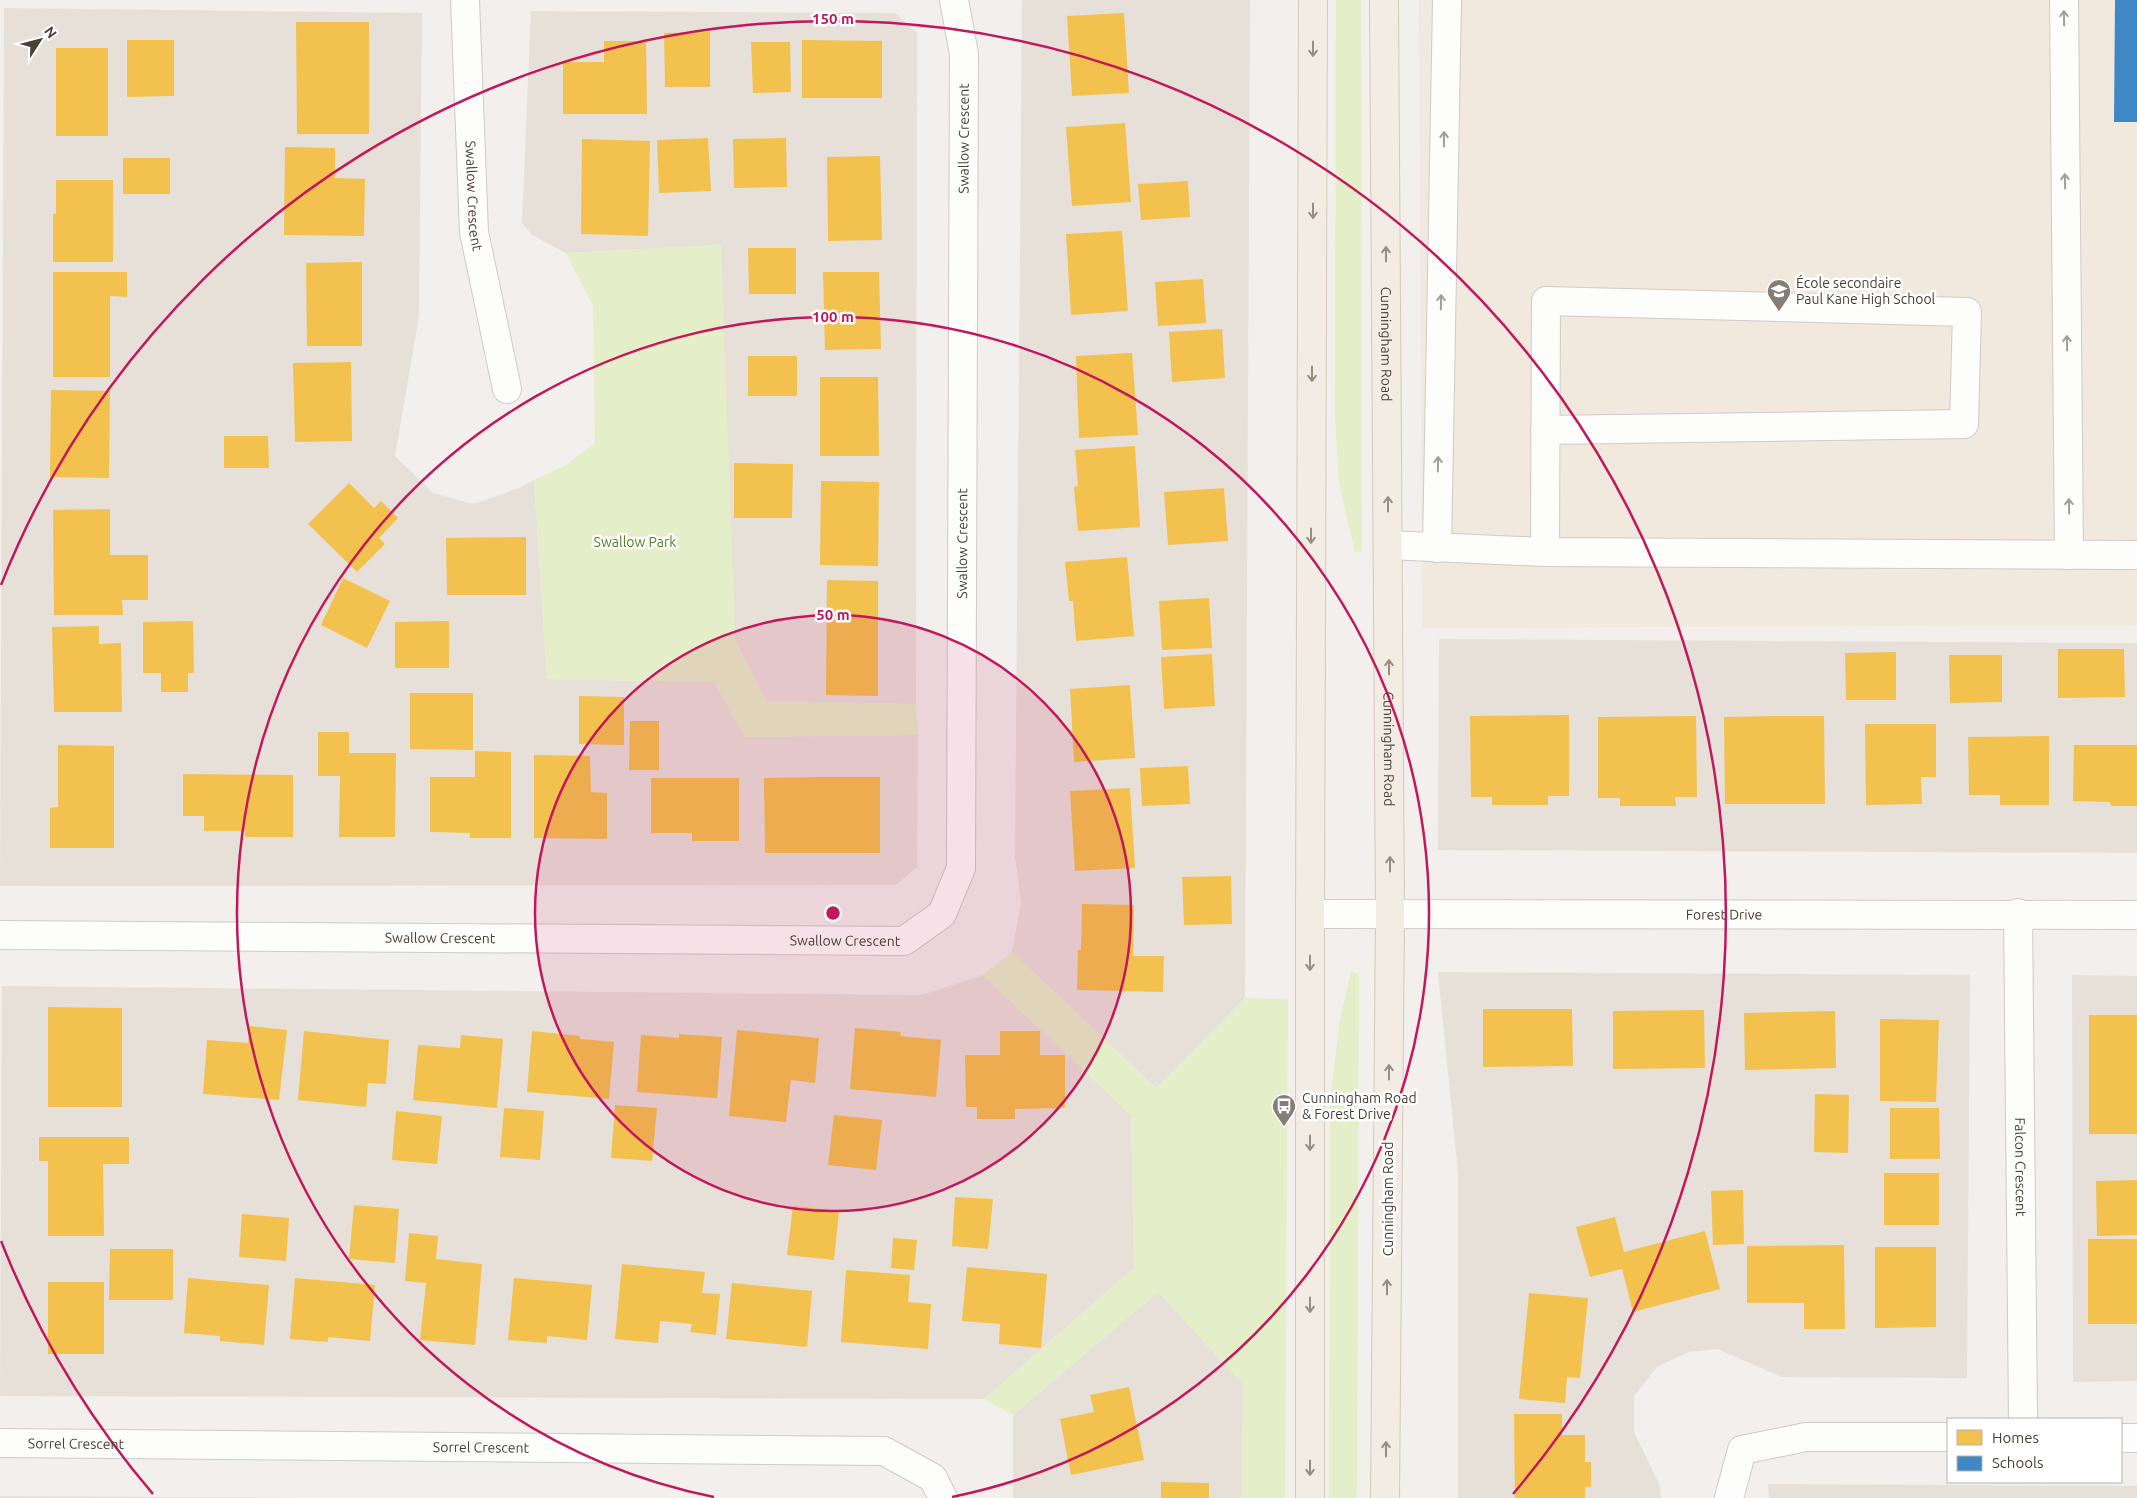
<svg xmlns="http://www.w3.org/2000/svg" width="2137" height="1498" font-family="Ubuntu,sans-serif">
	<rect width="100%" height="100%" fill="#f2efec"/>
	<g fill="#e7e0d9">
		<polygon points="1022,0 1250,0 1245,998 1156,1088 1012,952 1021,903 1015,856"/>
		<polygon points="4,8 422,13 419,316 395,456 433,493 473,504 519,488 534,480 547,679 715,682 745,737 918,735 917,867 896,885 0,886"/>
		<polygon points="531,11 895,13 917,33 916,704 766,701 735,640 720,245 566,253 532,235 522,223"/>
		<polygon points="1439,639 2137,643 2137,853 1438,850"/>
		<polygon points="1438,972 1970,975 1967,1378 1782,1377 1718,1349 1689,1352 1657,1367 1634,1396 1634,1432 1660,1486 1661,1498 1458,1498 1458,1173"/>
		<polygon points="983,975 1131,1115 1134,1268 984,1399 0,1396 2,986 922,995"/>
		<polygon points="2072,975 2137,976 2137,1381 2073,1382"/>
		<polygon points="1158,1292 1243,1384 1242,1498 1013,1498 1013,1415"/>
		<polygon points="1768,1484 2137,1486 2137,1498 1769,1498"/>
		<polygon points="0,1496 335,1498 0,1498"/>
	</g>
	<polygon fill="#f1e9dd" points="1419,0 2137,0 2137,625 1422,628"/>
	<g fill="#e4eec9">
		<polygon points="1336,0 1361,0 1362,551 1355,552 1339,483 1335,420"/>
		<polygon points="721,245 735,640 766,701 916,704 918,735 745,737 714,682 547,679 534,480 566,465 595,443 593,306 566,253"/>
		<polygon points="1012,952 1156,1088 1245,998 1288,999 1285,1498 1242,1498 1243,1384 1158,1292 1013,1415 984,1399 1134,1268 1131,1115 983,975"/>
		<polygon points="1351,971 1359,974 1357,1498 1329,1498 1330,1101 1340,1020"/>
	</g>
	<g fill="#f2c14e">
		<polygon points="1124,13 1129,93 1072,96 1067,16"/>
		<polygon points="296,22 369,22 369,134 297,134"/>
		<polygon points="710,32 710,87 665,87 664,33"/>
		<polygon points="127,40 174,40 174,96 127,97"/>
		<polygon points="802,40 882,41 882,98 802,98"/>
		<polygon points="604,41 646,41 647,114 563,114 563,62 604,62"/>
		<polygon points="751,42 790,42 791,92 753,93"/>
		<rect x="56" y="48" width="52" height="88"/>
		<polygon points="1125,123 1131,202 1072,206 1066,127"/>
		<polygon points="708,138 711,191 659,193 657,140"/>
		<polygon points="786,138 787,187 734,188 733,139"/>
		<polygon points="582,139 650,141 648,236 581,234"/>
		<polygon points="285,147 335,148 335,178 365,179 364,236 284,235"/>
		<polygon points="880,156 882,240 828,241 827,157"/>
		<rect x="123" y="158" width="47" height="36"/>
		<polygon points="56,180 113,180 113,262 53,262 53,214 56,214"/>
		<polygon points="1188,181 1190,217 1141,220 1138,184"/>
		<polygon points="1122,231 1128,311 1071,315 1066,234"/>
		<polygon points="748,248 796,248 796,294 749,294"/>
		<polygon points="362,262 362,346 307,346 306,263"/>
		<polygon points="53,272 127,272 127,297 110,296 110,377 53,377"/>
		<polygon points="823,272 879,272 881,349 825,350"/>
		<polygon points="1203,279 1206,323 1158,326 1155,282"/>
		<polygon points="1222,329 1225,378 1172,382 1169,332"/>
		<polygon points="1132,353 1138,435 1079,438 1076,356"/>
		<rect x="748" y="356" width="49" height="40"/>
		<polygon points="351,362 352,441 295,442 293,363"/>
		<polygon points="820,377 878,377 879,456 820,456"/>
		<polygon points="51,390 110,391 109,478 50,477"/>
		<polygon points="224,436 268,436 269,468 224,468"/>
		<polygon points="1135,446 1140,527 1078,531 1074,487 1078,486 1075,450"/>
		<polygon points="734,463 793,464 792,518 734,518"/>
		<polygon points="821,481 879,482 878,566 820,565"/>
		<polygon points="349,483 374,508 381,501 398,518 379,538 385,544 357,572 308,524"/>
		<polygon points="1224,488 1228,541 1168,545 1164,492"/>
		<polygon points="110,509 110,555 148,555 148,600 122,600 123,615 54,615 53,510"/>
		<polygon points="526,537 526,595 447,595 446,538"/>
		<polygon points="1127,557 1134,636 1076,641 1073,601 1069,601 1065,562"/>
		<polygon points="343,578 390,601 367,648 321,625"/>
		<polygon points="827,580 878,581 878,696 826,695"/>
		<polygon points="1209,598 1212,648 1162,650 1159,601"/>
		<polygon points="193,621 194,673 188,673 188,692 161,692 161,673 143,673 143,622"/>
		<polygon points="449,621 449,668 395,668 395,622"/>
		<polygon points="99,626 99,644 121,643 122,712 54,712 52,627"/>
		<polygon points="2058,649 2124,649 2125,697 2058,698"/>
		<polygon points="1896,652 1896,700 1846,700 1845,653"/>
		<polygon points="1212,654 1215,706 1164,709 1161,657"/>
		<polygon points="1949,655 2002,655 2002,702 1950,703"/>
		<polygon points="1130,685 1135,758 1074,762 1070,689"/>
		<polygon points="410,693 473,693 473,750 410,749"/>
		<polygon points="579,696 624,697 624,745 579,744"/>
		<polygon points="1569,715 1569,796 1548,796 1548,805 1492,805 1492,797 1471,797 1470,716"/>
		<polygon points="1696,716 1697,797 1675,797 1676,806 1620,806 1620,798 1598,798 1598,717"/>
		<polygon points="1774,716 1824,716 1825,804 1725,804 1724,717"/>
		<polygon points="630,721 659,721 659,770 629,770"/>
		<polygon points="1865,724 1936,724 1936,777 1921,777 1922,804 1866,805"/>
		<polygon points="318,732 349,732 349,753 396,753 395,837 339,837 340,776 318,776"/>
		<polygon points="2049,736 2049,805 2000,805 2000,795 1969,795 1968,737"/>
		<polygon points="58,745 114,746 114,848 50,848 50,808 58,807"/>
		<polygon points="2074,745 2137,745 2137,806 2111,806 2110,802 2073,801"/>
		<polygon points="475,751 511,752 511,838 470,838 470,833 430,832 430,777 475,777"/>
		<polygon points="534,755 590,756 591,792 607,793 607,839 534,838"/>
		<polygon points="1188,766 1190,804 1142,806 1140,768"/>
		<polygon points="183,774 293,775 293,837 245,837 245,831 204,831 204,816 183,816"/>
		<polygon points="823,777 880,777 880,853 765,853 764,778"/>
		<polygon points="651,778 739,778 739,841 692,841 692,833 651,833"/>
		<polygon points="1130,788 1135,868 1075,871 1070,791"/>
		<polygon points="1231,876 1232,924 1184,925 1182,877"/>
		<polygon points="1082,904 1134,905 1133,956 1164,956 1163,992 1077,990 1078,950 1081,950"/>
		<polygon points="48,1007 122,1008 122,1107 48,1107"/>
		<polygon points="1483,1009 1572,1009 1573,1066 1483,1067"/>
		<polygon points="1704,1010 1705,1068 1613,1069 1613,1011"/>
		<polygon points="1835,1011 1836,1068 1745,1070 1744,1013"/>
		<rect x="2089" y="1015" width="48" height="119"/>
		<polygon points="1880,1019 1939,1020 1936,1102 1880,1101"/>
		<polygon points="250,1026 287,1030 279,1100 203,1094 207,1040 248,1043"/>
		<polygon points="855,1028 901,1032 900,1036 941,1040 936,1097 850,1089"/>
		<polygon points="737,1030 819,1038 815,1083 791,1080 786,1122 729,1116"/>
		<polygon points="304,1031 389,1040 386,1084 368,1083 366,1107 298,1100"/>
		<polygon points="532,1031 580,1036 580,1039 614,1042 609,1099 527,1092"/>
		<polygon points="1000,1031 1040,1031 1040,1055 1065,1055 1065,1108 1015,1109 1015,1119 977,1119 977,1107 966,1107 965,1055 1000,1055"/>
		<polygon points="679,1034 722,1037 717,1098 637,1092 641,1035 679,1038"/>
		<polygon points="461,1035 503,1039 497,1108 413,1100 418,1045 460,1048"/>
		<polygon points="1815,1094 1849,1095 1848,1153 1814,1152"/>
		<polygon points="615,1105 657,1108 652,1161 611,1158"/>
		<polygon points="504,1108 544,1111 540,1160 500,1157"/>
		<polygon points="1890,1108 1939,1108 1940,1159 1890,1159"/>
		<polygon points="396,1111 442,1116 437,1164 392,1160"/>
		<polygon points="834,1115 882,1120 876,1170 828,1165"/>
		<polygon points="39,1137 129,1137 129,1164 103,1164 104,1236 48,1236 48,1161 39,1161"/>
		<rect x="1884" y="1173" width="55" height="52"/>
		<polygon points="2137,1180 2137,1235 2097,1236 2096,1181"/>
		<polygon points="1743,1190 1744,1244 1713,1245 1711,1191"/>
		<polygon points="955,1197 993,1199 988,1249 952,1246"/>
		<polygon points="354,1205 399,1209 395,1263 349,1259"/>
		<polygon points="793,1206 839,1211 834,1260 787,1255"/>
		<polygon points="242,1214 289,1218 286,1261 239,1257"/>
		<polygon points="1615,1217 1624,1252 1705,1231 1720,1289 1633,1312 1622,1269 1590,1277 1576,1227"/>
		<polygon points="409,1233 438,1236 436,1259 482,1264 475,1345 420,1340 426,1283 405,1281"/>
		<polygon points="893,1238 917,1240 914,1270 891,1268"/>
		<rect x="2088" y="1239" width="49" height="85"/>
		<polygon points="1844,1245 1845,1329 1804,1329 1804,1303 1747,1303 1747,1246"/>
		<polygon points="1875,1247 1936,1247 1936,1327 1875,1328"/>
		<polygon points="110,1249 173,1249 173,1300 109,1300"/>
		<polygon points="622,1264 705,1272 702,1293 720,1294 716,1335 690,1332 692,1324 660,1321 658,1343 615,1339"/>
		<polygon points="967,1267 1047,1274 1041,1348 999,1344 1000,1324 962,1321"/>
		<polygon points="846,1270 910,1275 908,1302 931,1304 928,1349 841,1342"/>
		<polygon points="188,1278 269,1285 264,1345 220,1341 220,1336 184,1333"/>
		<polygon points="295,1278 375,1285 370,1341 328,1337 328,1342 290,1339"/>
		<polygon points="514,1278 592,1285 587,1340 547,1336 547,1343 508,1340"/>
		<rect x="48" y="1282" width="56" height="72"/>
		<polygon points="732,1283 812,1291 807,1347 726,1339"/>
		<polygon points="1529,1293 1588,1298 1580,1378 1567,1377 1565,1403 1519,1399"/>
		<polygon points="1129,1387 1144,1460 1071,1475 1060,1419 1094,1412 1090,1395"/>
		<polygon points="1514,1414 1562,1414 1562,1435 1585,1435 1585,1462 1591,1462 1591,1487 1585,1487 1585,1498 1515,1498"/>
		<polygon points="1161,1482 1209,1483 1209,1498 1161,1498"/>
	</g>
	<polygon fill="#3f88c5" points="2115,0 2137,0 2137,122 2114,122"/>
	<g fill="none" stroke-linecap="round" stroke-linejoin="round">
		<g stroke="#cfcbc7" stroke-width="30">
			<g id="minor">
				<path id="s1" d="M465,0l9,232 33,157"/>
				<polyline points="2064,0 2069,555"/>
				<polyline points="1388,545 1545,552 2137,555"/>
				<polyline points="1437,548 1447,0"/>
				<polyline points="1545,552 1546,301 1967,312 1964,424 1545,430"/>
				<path id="s2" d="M2018,913l5,506"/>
				<path id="s3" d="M1310,914l827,1"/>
				<path id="s4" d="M0,935l904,6 38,-27 19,-46 3,-814 -10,-54"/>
				<polyline points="2121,1438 2137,1438"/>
				<path id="s5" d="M0,1443l884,8 49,27 10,20"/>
				<polyline points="1729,1498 1742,1450 1806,1437 1948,1437"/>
			</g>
		</g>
		<g stroke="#d6c9b7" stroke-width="30">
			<g id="major">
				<path id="s6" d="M1384,0l6,913 -5,585"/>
				<polyline points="1310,1498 1310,914 1313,0"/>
			</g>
		</g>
		<use href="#minor" stroke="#fdfdfc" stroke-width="28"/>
		<use href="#major" stroke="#f2ece4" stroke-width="28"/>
	</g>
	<defs><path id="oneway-shaft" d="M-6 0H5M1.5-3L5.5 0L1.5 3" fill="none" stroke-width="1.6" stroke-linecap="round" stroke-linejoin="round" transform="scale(1.25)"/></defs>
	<g stroke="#a49e99">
		<use href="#oneway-shaft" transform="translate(2064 18) rotate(-91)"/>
		<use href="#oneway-shaft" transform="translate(1444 139) rotate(-89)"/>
		<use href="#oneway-shaft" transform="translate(2065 181) rotate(-91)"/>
		<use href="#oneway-shaft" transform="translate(1441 302) rotate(-89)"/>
		<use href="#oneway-shaft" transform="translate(2067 343) rotate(-91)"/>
		<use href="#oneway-shaft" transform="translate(1438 464) rotate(-89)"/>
		<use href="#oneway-shaft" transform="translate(2069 506) rotate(-91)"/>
	</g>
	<g stroke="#968d84">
		<use href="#oneway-shaft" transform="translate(1313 49) rotate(90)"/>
		<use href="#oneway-shaft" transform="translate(1313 211) rotate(90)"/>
		<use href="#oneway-shaft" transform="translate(1386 254) rotate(-90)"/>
		<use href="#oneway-shaft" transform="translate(1312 374) rotate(90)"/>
		<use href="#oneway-shaft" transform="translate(1388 504) rotate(-90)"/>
		<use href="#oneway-shaft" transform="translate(1311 536) rotate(90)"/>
		<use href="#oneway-shaft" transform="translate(1389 667) rotate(-90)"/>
		<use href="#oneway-shaft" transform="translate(1390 864) rotate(-90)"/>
		<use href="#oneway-shaft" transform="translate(1310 963) rotate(90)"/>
		<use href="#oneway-shaft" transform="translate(1389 1072) rotate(-90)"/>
		<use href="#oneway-shaft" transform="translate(1310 1143) rotate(90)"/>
		<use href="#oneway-shaft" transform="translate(1387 1287) rotate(-90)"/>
		<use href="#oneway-shaft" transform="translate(1310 1305) rotate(90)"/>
		<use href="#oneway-shaft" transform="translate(1386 1449) rotate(-90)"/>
		<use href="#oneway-shaft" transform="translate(1310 1468) rotate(90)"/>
	</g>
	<circle cx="833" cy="913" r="298" fill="#c2185b" fill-opacity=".12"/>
	<g fill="none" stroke="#c2185b" stroke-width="2.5">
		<circle cx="833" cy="913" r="298"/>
		<path d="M714 1497A596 596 0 1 1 952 1497"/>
		<path d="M153 1494A894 894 0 0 1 1 1241M1 585A894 894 0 1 1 1513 1494"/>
	</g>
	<defs>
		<g id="school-pin" transform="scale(1.25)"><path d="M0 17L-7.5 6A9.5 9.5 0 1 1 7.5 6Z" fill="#857d76" stroke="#fff"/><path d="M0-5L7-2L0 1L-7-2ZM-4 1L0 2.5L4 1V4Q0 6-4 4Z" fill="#fff"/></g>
		<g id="bus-pin" transform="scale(1.25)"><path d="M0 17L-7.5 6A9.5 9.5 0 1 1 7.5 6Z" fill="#857d76" stroke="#fff"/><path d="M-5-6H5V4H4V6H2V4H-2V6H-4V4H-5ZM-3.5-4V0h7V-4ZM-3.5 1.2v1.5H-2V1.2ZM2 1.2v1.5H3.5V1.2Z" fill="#fff"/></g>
	</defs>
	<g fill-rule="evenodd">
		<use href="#school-pin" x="1779" y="291"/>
		<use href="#bus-pin" x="1284" y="1106"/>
	</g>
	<g text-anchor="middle" stroke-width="5" stroke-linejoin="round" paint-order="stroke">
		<g font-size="14" fill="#4a4036" stroke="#fff">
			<text dy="5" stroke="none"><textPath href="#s4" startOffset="1730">Swallow Crescent</textPath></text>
			<text dy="5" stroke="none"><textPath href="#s1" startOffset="196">Swallow Crescent</textPath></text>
			<text dy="5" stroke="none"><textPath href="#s6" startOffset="344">Cunningham Road</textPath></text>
			<text dy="5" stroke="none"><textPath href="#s4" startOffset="1325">Swallow Crescent</textPath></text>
			<text dy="5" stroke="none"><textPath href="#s6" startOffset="749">Cunningham Road</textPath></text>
			<text dy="5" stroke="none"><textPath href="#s3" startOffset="414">Forest Drive</textPath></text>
			<text dy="5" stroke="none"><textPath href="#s4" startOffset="440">Swallow Crescent</textPath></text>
			<text dy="5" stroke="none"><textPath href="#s4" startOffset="845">Swallow Crescent</textPath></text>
			<text dy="5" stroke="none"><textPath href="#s2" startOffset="254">Falcon Crescent</textPath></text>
			<text transform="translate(1388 1199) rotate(-90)" y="5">Cunningham Road</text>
			<text dy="5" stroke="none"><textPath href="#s5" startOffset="76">Sorrel Crescent</textPath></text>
			<text dy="5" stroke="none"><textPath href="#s5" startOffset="481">Sorrel Crescent</textPath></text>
		</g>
		<g font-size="14" fill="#4a4036" stroke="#fff" text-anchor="start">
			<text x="1796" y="288">École secondaire<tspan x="1796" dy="16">Paul Kane High School</tspan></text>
			<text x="1302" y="1103">Cunningham Road<tspan x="1302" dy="16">&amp; Forest Drive</tspan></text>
		</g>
		<g font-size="14" fill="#528322" stroke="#fff">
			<text x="635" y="547">Swallow Park</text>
		</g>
	</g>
	<circle cx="833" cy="913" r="8" fill="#c2185b" stroke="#fff" stroke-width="2.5"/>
	<g font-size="15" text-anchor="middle" font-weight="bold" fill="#c2185b" stroke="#fff" stroke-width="5" stroke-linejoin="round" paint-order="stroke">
		<text x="833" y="24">150 m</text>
		<text x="833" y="322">100 m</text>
		<text x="833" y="620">50 m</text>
	</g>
	<rect x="1947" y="1418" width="175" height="65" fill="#ffffff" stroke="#b7b3af"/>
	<rect x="1957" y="1430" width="25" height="15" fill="#f2c14e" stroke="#b7b3af"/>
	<text x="1992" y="1443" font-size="15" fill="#4a4036">Homes</text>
	<rect x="1957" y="1456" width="25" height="15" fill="#3f88c5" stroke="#b7b3af"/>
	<text x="1992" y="1468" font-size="15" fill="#4a4036">Schools</text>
	<g transform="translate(40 40) rotate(54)" stroke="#ffffff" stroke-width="4" paint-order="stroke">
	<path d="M0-4L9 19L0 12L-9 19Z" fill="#4a4036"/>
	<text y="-8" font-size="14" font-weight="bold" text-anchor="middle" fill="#4a4036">N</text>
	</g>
</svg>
